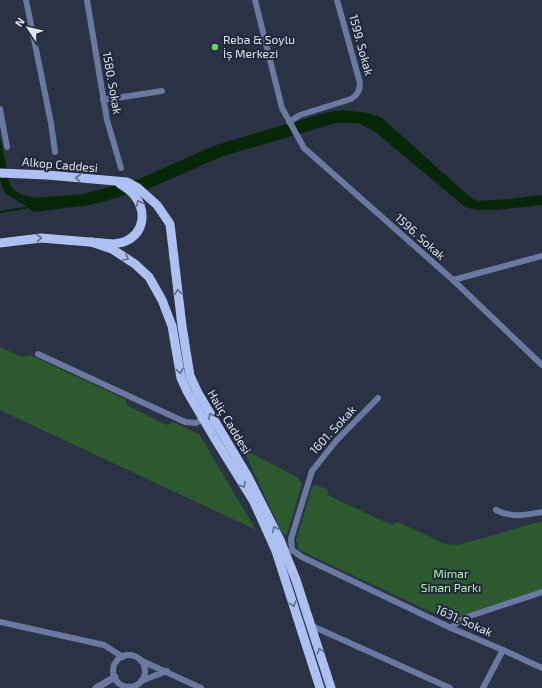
<svg xmlns="http://www.w3.org/2000/svg" width="542" height="688" font-family="'Exo 2',sans-serif">
	<rect width="100%" height="100%" fill="#2a3244"/>
	<g fill="#2c592e">
		<polygon points="0,347 22,357 30,355 125,399 128,406 167,425 173,422 199,434 256,530 0,410"/>
		<polygon points="243,449 297,477 302,483 287,535 283,535"/>
		<polygon points="315,485 327,489 329,496 392,525 398,522 445,544 458,545 542,521 542,589 465,615 454,618 446,619 299,550 296,540 312,487"/>
	</g>
	<polygon fill="#052707" points="342,110 368,113 382,118 470,197 478,201 510,199 542,195 542,205 495,210 477,210 465,207 374,131 358,123 336,123 223,156 148,189 90,205 34,212 23,204 6,194 2,187 0,179 0,137 10,184 14,190 20,194 35,198 83,194 139,179 216,145 325,113"/>
	<g fill="none" stroke-linecap="round" stroke-linejoin="round">
		<polyline stroke="#052707" stroke-width="2" points="0,212 30,207"/>
		<g stroke="#6979a1" stroke-width="6">
			<polyline points="26,0 51,123 55,152"/>
			<polyline points="87,0 107,120 121,168"/>
			<polyline points="255,0 282,108 304,148 453,280 542,365"/>
			<polyline points="103,100 162,91"/>
			<polyline points="0,109 7,147"/>
			<path d="M289,122l11,-7 51,-16c7,-4 9,-9 9,-16l-23,-83"/>
			<polyline points="453,280 542,256"/>
			<polyline points="38,354 185,422 196,423 203,419"/>
			<polyline points="378,398 336,441 312,471 291,539 292,550 302,557 451,628 503,650 542,668"/>
			<path d="M496,510c15,8 30,5 46,2"/>
			<polyline points="0,622 104,645 123,657"/>
			<polyline points="312,626 450,688"/>
			<polyline points="451,628 459,621 470,616 542,592"/>
			<circle cx="129" cy="671" r="16"/>
			<polyline points="140,660 201,688"/>
			<polyline points="141,681 167,671"/>
			<polyline points="483,688 503,650"/>
		</g>
		<g stroke="#6979a1" stroke-width="7">
			<polyline points="96,688 115,677"/>
			<polyline points="126,688 129,687"/>
		</g>
		<g stroke="#acc1f2" stroke-width="9">
			<polyline points="0,173 47,175 127,182 138,188 157,205 170,224 182,326 190,376 198,393 247,475 280,540 296,580 331,688"/>
			<polyline points="91,242 112,249 135,264 149,277 162,300 172,326 181,378 188,393 215,439 254,502 276,551 320,688"/>
			<path d="M0,243l41,-5 73,6c3,-1 8,-1 12,-3 19,-9 20,-30 9,-45 -4,-5 -10,-9 -15,-12"/>
		</g>
	</g>
	<defs><path id="oneway-chevron" d="M-2-3.5L2.5 0L-2 3.5" fill="none" stroke-width="1.6" stroke-linecap="round" stroke-linejoin="round"/></defs>
	<g stroke="#606d8c">
		<use href="#oneway-chevron" transform="translate(78 178) rotate(-175)"/>
		<use href="#oneway-chevron" transform="translate(139 203) rotate(-115)"/>
		<use href="#oneway-chevron" transform="translate(39 238) rotate(-3)"/>
		<use href="#oneway-chevron" transform="translate(126 258) rotate(31)"/>
		<use href="#oneway-chevron" transform="translate(178 292) rotate(-96)"/>
		<use href="#oneway-chevron" transform="translate(180 371) rotate(80)"/>
		<use href="#oneway-chevron" transform="translate(211 416) rotate(-121)"/>
		<use href="#oneway-chevron" transform="translate(243 485) rotate(58)"/>
		<use href="#oneway-chevron" transform="translate(275 529) rotate(-117)"/>
		<use href="#oneway-chevron" transform="translate(293 604) rotate(72)"/>
		<use href="#oneway-chevron" transform="translate(320 651) rotate(-108)"/>
	</g>
	<circle fill="#63d469" stroke="#212839" stroke-width="1.5" cx="215" cy="47" r="4"/>
	<g text-anchor="middle" stroke-width="4" stroke-linejoin="round" paint-order="stroke">
		<g font-size="12" fill="#dee3ef" stroke="#212839" text-anchor="start">
			<text x="223" y="44">Reba &amp; Soylu<tspan x="223" dy="14">İş Merkezi</tspan></text>
		</g>
		<g font-size="12" fill="#dee3ef" stroke="#212839">
			<text transform="translate(361 45) rotate(75)" y="4">1599. Sokak</text>
			<text transform="translate(112 83) rotate(80)" y="4">1580. Sokak</text>
			<text transform="translate(60 165) rotate(5)" y="4">Alkop Caddesi</text>
			<text transform="translate(420 237) rotate(42)" y="4">1596. Sokak</text>
			<text transform="translate(229 422) rotate(59)" y="4">Haliç Caddesi</text>
			<text transform="translate(333 430) rotate(-47)" y="4">1601. Sokak</text>
			<text transform="translate(464 621) rotate(24)" y="4">1631. Sokak</text>
		</g>
		<g font-size="12" fill="#acf1ac" stroke="#212839">
			<text x="451" y="578">Mimar<tspan x="451" dy="14">Sinan Parkı</tspan></text>
		</g>
	</g>
	<g transform="translate(28 28) rotate(305)" stroke="#212839" stroke-width="3" paint-order="stroke">
	<path d="M0-3L7 15L0 10L-7 15Z" fill="#dee3ef"/>
	<text y="-6" font-size="11" font-weight="bold" text-anchor="middle" fill="#dee3ef">N</text>
	</g>
</svg>
